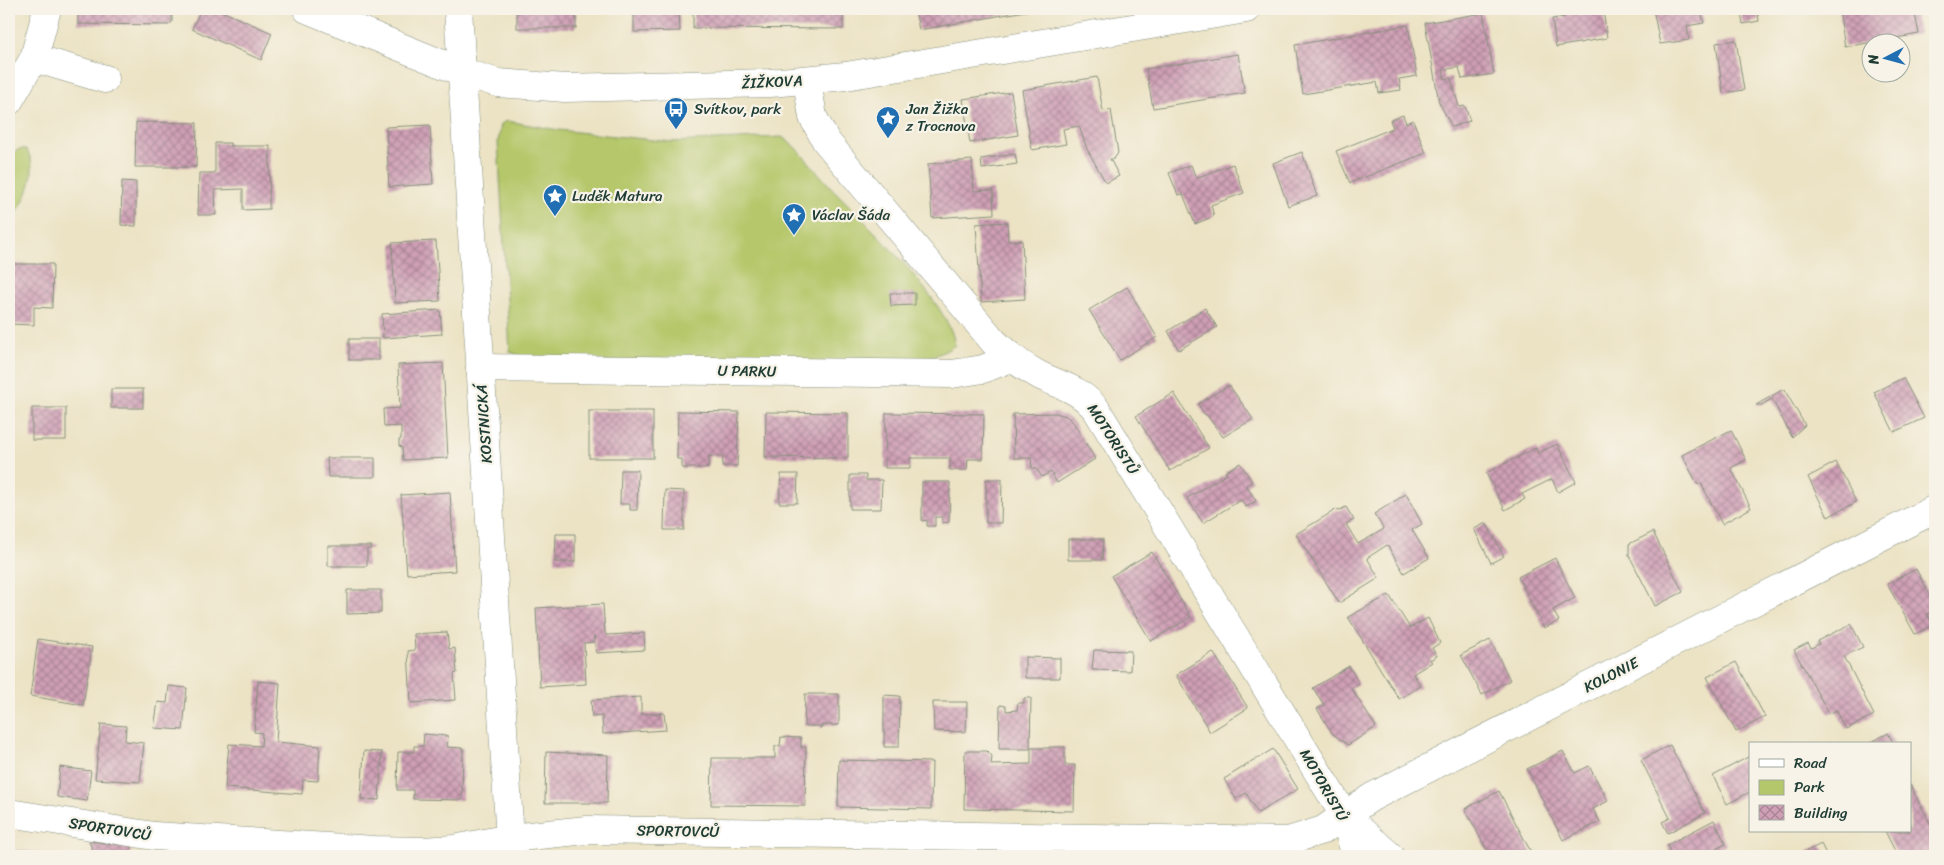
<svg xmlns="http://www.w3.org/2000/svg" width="1944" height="865" font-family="Sriracha,sans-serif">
	<defs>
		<pattern id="building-cross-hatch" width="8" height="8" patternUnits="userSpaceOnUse" patternTransform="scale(1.25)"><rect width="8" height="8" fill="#cf9fb5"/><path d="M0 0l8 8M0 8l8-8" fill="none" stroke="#a78394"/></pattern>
	</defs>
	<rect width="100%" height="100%" fill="#f7f3e8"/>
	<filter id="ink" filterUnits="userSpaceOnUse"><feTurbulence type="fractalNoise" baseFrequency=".02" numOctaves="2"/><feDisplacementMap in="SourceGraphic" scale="10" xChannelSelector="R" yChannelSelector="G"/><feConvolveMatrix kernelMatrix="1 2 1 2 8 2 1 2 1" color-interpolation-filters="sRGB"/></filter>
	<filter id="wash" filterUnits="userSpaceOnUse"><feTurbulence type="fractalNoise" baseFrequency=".0096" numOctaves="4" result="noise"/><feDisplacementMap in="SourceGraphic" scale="20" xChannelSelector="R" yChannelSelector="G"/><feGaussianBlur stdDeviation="1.12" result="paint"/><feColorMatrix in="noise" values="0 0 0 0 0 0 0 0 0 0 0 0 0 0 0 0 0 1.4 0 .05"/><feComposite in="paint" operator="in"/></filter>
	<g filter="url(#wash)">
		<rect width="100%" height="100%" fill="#ece3c5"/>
		<g fill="#b5c76b" stroke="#6a8250">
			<path d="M507,121l51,9 114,12 110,-5c14,8 34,34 46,47 31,33 123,119 127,161 -8,7 -29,14 -41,19l-381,-3 -23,-9 -12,-210 3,-18z"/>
			<path d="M19,149h7c15,21 -1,56 -17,73v-51l3,-7v-9z"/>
		</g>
		<g id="blocks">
			<g fill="url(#building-cross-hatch)">
				<polygon points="78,9 172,9 172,22 169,25 78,24"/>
				<polygon points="201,9 217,9 272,33 261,60 192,29"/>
				<rect x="517" y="9" width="59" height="19"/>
				<polygon points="634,9 679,9 680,31 634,32"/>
				<polygon points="693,9 843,9 843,29 693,28"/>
				<polygon points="915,9 1031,9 1031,10 919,30"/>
				<polygon points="1563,9 1603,9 1607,38 1556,47 1552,19 1565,17"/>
				<polygon points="1653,9 1701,9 1704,23 1687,26 1689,40 1660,44"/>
				<polygon points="1740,9 1775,9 1775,10 1758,13 1759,21 1743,24"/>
				<polygon points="1839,9 1914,9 1919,34 1845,47"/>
				<polygon points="1483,13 1494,74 1462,79 1459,67 1443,70 1445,79 1451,78 1459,107 1465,106 1470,121 1452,127 1439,102 1425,23"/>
				<polygon points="1408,25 1417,76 1399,79 1401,90 1379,93 1377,82 1303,94 1295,45"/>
				<polygon points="1736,40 1744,90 1723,93 1716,43"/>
				<polygon points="1238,54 1245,93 1153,108 1146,69"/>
				<polygon points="1097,77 1103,111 1111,110 1118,153 1114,159 1110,159 1119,176 1106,183 1087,149 1079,126 1063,129 1066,144 1032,150 1022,90"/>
				<polygon points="1011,92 1018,135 970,143 963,99"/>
				<polygon points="1403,115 1406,123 1413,120 1426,153 1350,183 1336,151 1393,128 1390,120"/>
				<polygon points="136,122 197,123 196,167 135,167"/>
				<polygon points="430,125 433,184 389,187 386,127"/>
				<polygon points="215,143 230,143 230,146 270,146 269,209 243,210 243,189 215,190 216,215 198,215 199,173 215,173"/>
				<polygon points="1302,152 1317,196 1288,206 1273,163"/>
				<polygon points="1015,154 1017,164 982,169 981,159"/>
				<polygon points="972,160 974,191 993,190 994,214 932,218 928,164"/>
				<polygon points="1233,164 1244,193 1211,205 1214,216 1195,224 1183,194 1178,195 1169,173 1191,165 1196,178"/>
				<polygon points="122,181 136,182 136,226 121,225"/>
				<polygon points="1007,222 1008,241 1022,240 1025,299 981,302 976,224"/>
				<polygon points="436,241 440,301 395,303 392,243"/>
				<polygon points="9,264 53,264 52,308 34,307 34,325 9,324"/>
				<polygon points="1127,287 1157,337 1120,360 1089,310"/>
				<polygon points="890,293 915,293 915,305 891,306"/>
				<polygon points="1205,308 1217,327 1179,350 1168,331"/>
				<polygon points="440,310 442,334 383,338 382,314"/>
				<rect x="349" y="339" width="30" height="21"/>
				<polygon points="443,363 448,458 403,460 402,447 399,446 399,440 401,439 401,426 384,427 383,409 400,408 398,365"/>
				<polygon points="1903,378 1924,418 1894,432 1874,392"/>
				<polygon points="1229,385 1253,419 1223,437 1206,414 1205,415 1198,404"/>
				<rect x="111" y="389" width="32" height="19"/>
				<polygon points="1784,389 1805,425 1792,437 1772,399 1761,405 1756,405"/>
				<polygon points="1174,393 1209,448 1170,471 1136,416"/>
				<rect x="32" y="408" width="34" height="32"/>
				<rect x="589" y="411" width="64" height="47"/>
				<polygon points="678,411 739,412 737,466 722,466 723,457 709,456 708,468 682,468 682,459 677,459"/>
				<polygon points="766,412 848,413 848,458 765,457"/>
				<polygon points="886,413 984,414 983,459 968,459 967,470 950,470 950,458 910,458 910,468 885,468"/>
				<polygon points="1056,413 1066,416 1073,422 1095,459 1057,483 1051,472 1042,477 1036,468 1032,468 1031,458 1014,458 1013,414"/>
				<polygon points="1731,430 1746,460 1731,468 1751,508 1722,524 1701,483 1698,485 1682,455"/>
				<polygon points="1557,444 1576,482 1558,492 1552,479 1522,494 1525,499 1505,510 1486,473 1536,448 1538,453"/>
				<polygon points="327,458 375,458 375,477 328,477"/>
				<polygon points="1836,462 1856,502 1828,517 1808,477"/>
				<polygon points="1240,463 1252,481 1246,485 1256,501 1246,507 1241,500 1203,523 1187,498 1227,474 1225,472"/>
				<polygon points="621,470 638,470 637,510 630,510 630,504 620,504"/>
				<polygon points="781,474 798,474 797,503 779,503"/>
				<polygon points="850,475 866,475 866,480 882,480 881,509 850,509"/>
				<polygon points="986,479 1002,479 1001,523 986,523"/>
				<polygon points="922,482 950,482 949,522 942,523 942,517 935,517 935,526 927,526 927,520 922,521"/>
				<polygon points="665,490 684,491 684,530 664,530"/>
				<polygon points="450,492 455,571 407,574 401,495"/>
				<polygon points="1406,494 1422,524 1412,530 1429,558 1404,573 1387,545 1367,558 1379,578 1339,603 1296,534 1337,509 1338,511 1346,507 1354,520 1346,524 1358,544 1384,529 1374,514"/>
				<polygon points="1486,523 1504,556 1491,563 1474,529"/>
				<polygon points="1653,532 1683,592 1655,606 1629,555 1629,544"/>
				<polygon points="556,534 575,534 575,562 555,562"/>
				<polygon points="1068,539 1103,539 1102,560 1068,560"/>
				<polygon points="328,546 372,546 371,549 367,549 367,566 328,566"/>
				<polygon points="1152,552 1191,617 1151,641 1111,576"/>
				<polygon points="1555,558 1575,598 1553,610 1559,621 1544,628 1518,577"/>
				<polygon points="1916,569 1935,605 1935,609 1927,614 1933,625 1915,634 1887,584"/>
				<polygon points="347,590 381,590 381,613 347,614"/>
				<polygon points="1389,595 1410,628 1428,618 1440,643 1432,648 1437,656 1430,660 1432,662 1413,674 1421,686 1399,699 1348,617"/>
				<polygon points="603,604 605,633 607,635 644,633 645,650 596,653 594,636 594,642 584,643 586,684 540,687 536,608"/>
				<polygon points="1851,624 1863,647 1844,656 1874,715 1846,729 1836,710 1829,714 1794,650 1808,643 1811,648 1819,644 1817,641"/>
				<polygon points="447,632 449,649 455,648 457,673 454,674 456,700 411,703 408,651 415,650 414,634"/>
				<polygon points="38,639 92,647 83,705 30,696"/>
				<polygon points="1490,640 1510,680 1482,695 1461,655"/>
				<polygon points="1094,650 1131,651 1130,671 1092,670"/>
				<polygon points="1213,652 1248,708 1210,732 1176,675"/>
				<polygon points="1025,657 1060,658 1060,678 1025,678"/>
				<polygon points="1736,662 1765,717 1736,732 1707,677"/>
				<polygon points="1349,666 1359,684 1351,688 1376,727 1348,745 1333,734 1317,709 1324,705 1313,688"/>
				<polygon points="258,681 280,683 276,742 320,746 318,781 303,780 302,794 225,788 229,744 261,746 262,733 254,732"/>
				<polygon points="169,686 187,688 183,730 154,728 158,702 167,703"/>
				<polygon points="805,694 839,694 839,725 822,725 822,728 820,728 820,726 804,726"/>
				<polygon points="884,695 900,696 899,747 884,747"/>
				<polygon points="641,697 641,714 664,713 666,730 603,734 602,716 592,717 591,700"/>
				<polygon points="1024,698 1031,698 1030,749 999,749 1000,705 1006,706 1006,711 1017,710 1018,703 1024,703"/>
				<polygon points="933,702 967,702 966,732 934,731"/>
				<polygon points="101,724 126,726 125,741 144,743 140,782 95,779"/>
				<polygon points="1888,733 1894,744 1868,744"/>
				<polygon points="424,734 448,736 447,747 463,748 462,800 413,799 413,790 397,790 398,752 414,752 414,746 423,746"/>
				<polygon points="781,737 801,738 801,747 806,747 805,806 711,805 712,758 775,758 775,746 780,746"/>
				<polygon points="1670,745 1705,813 1668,833 1662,822 1670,818 1641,760"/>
				<polygon points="1049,747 1065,747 1065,765 1075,765 1074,811 964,809 965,751 987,751 992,756 991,765 1031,764 1031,748 1049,748"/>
				<polygon points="1273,749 1298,789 1258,813 1246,793 1236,799 1224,779"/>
				<polygon points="364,751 382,752 379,800 361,799"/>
				<polygon points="1563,751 1575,773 1589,766 1608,801 1593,809 1600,822 1563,840 1527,769"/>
				<polygon points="546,752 608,755 607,803 545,803"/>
				<polygon points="1750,756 1750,792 1727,804 1713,776"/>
				<polygon points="839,760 932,762 931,809 838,807"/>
				<polygon points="60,767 91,771 87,801 57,797"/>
				<polygon points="1910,785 1932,827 1935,826 1935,851 1925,856 1903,856 1900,852 1896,853 1885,831 1910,831"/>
				<polygon points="1499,791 1533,856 1490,856 1465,809"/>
				<polygon points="1714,820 1726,844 1716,849 1720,856 1672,856 1667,845"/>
				<polygon points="89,841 131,846 130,856 95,856"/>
				<polygon points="1821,844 1827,856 1797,856"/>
				<polygon points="17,850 51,854 50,856 17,856"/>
			</g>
		</g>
	</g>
	<g filter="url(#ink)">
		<use href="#blocks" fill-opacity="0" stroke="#86907c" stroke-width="1"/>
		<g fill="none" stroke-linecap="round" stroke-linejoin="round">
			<g stroke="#86907c" stroke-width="29">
				<g id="street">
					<polyline points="307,9 462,72 498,83 565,88 770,83 846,76 1246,9"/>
					<polyline points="458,9 511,856"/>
					<polyline points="34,58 105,79"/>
					<path d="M807,81l6,36 13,24 168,201c14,13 28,24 45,33 24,12 38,12 57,34l248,406 12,41"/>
					<polyline points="9,101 34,58 47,9"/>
					<polyline points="480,368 952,374 983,369 1011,358"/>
					<polyline points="9,813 154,836 375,850 423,851 454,849 510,838 587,830 1288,841 1323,830 1372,797 1935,509"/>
					<polyline points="1345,816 1390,856"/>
				</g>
			</g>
			<use href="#street" stroke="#fff" stroke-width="28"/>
		</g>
	</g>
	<defs>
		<g id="bus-pin" transform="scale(1.25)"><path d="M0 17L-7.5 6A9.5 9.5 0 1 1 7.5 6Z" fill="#1f6fb2" stroke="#f7f3e8"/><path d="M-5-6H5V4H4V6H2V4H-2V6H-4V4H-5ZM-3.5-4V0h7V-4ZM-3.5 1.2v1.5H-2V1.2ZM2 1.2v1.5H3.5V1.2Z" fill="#fff"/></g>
		<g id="sight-pin" transform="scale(1.25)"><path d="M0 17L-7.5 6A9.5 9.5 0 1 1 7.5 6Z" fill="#1f6fb2" stroke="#f7f3e8"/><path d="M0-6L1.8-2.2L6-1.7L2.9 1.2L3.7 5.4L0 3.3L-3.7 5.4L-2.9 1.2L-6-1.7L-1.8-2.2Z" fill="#fff"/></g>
	</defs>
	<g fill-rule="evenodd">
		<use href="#bus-pin" x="676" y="109"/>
		<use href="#sight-pin" x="888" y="118"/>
		<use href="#sight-pin" x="555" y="196"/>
		<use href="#sight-pin" x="794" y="215"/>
	</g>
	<g text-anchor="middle" stroke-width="4.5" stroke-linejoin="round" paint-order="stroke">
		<g font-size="15" fill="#1f3d34" stroke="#f7f3e8">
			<text transform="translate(772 82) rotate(-3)" y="5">ŽIŽKOVA</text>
			<text transform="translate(747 371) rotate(1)" y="5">U PARKU</text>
			<text transform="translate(484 424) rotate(-94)" y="5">KOSTNICKÁ</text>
			<text transform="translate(1113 439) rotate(57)" y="5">MOTORISTŮ</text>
			<text transform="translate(1611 675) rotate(-27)" y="5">KOLONIE</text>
			<text transform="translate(1324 785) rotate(60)" y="5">MOTORISTŮ</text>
			<text transform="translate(110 829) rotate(9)" y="5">SPORTOVCŮ</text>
			<text transform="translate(678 831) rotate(1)" y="5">SPORTOVCŮ</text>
		</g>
		<g font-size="15" fill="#1f3d34" stroke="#f7f3e8" text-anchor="start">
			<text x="694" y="114">Svítkov, park</text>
			<text x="906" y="114">Jan Žižka<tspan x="906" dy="17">z Trocnova</tspan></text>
			<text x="572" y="201">Luděk Matura</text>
			<text x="812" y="220">Václav Šáda</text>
		</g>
	</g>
	<rect width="1944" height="865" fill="none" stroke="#f7f3e8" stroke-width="30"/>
	<rect x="1749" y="742" width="162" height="90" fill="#f7f3e8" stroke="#a1aaa0"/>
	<rect x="1759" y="759" width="25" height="8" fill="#ffffff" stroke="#a1aaa0"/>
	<text x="1794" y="768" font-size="15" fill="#1f3d34">Road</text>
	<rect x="1759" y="780" width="25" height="15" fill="#b5c76b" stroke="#a1aaa0"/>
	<text x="1794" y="792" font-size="15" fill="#1f3d34">Park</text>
	<rect x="1759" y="805" width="25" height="15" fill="url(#building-cross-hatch)" stroke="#a1aaa0"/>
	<text x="1794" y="818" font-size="15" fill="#1f3d34">Building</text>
	<g transform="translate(1886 58) rotate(264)"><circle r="24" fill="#f7f3e8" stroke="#a1aaa0"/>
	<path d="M0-4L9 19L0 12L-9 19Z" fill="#1f6fb2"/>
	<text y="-8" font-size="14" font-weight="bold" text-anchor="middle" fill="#1f3d34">N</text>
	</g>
</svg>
